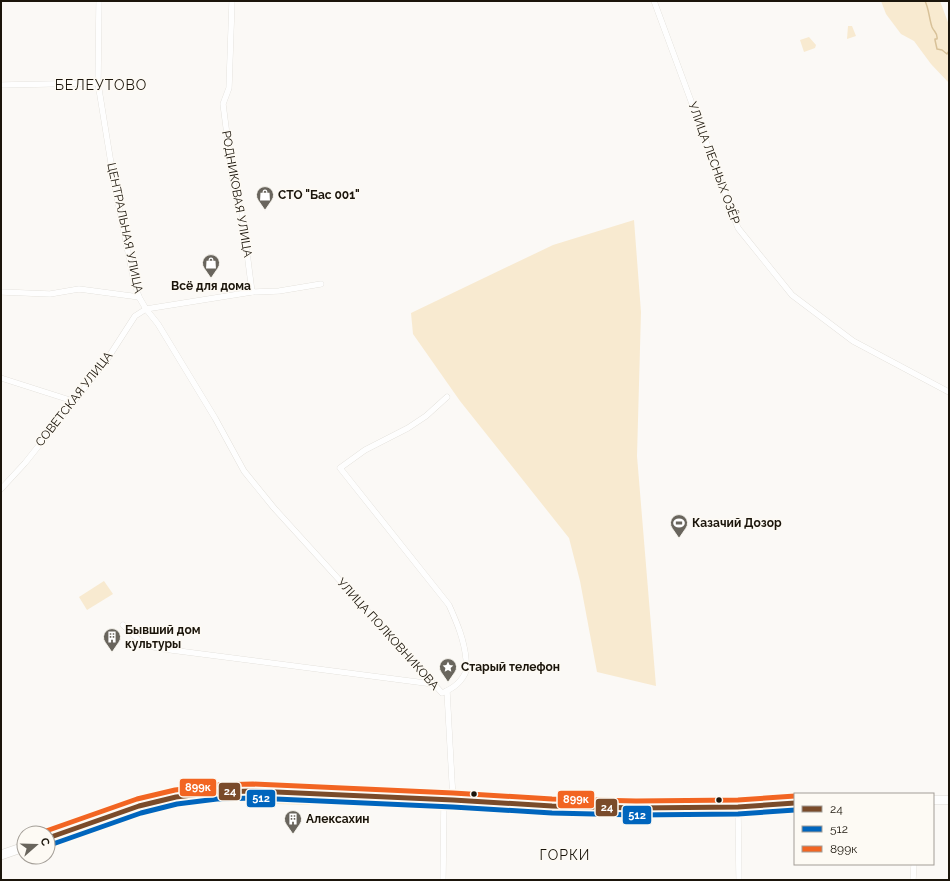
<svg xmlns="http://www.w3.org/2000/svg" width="950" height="881" font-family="Raleway,sans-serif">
	<rect width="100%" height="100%" fill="#fbf9f6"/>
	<g fill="#f8ead0">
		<polygon points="881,1 940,1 949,25 949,83 931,64 914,41 901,34 886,14"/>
		<polygon points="848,26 852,26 856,36 847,39"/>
		<polygon points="809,37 816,45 815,48 804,52 800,40"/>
		<polygon points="634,220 641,312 637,456 656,686 597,672 580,581 569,538 460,401 413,334 411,313 553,245"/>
		<polygon points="104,581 113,594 87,610 79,597"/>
		<polygon points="264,796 318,798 317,801 309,805 274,804 266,800"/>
	</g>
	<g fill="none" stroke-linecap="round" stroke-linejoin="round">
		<path stroke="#d8c198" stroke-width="1.5" d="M925,1c4,8 4,17 7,26 2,5 6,6 5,12h-2v1l2,9 5,1 5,4 2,-3"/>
		<g stroke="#dad7d0" stroke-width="6">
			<g id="street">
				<path d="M99,1l-1,82 16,99 19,95 6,20 7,12 12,15 57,94 29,53 30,37 168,185c10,-4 20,-11 24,-22 1,-4 0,-9 0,-12 -2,-20 -9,-36 -17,-54l-109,-137 25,-18 43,-22 18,-12 21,-19"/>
				<polyline points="232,1 229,88 223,104 234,189 242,213 252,292"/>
				<polyline points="654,1 738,228 792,295 853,341 949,392"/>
				<polyline points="1,85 98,83"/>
				<polyline points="1,292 50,294 79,289 139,297"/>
				<polyline points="1,378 73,401"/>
				<polyline points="1,489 25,463 106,361 135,316 146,309 252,292 279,291 321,284"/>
				<polyline points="123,625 144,645 163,649 433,684"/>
				<polyline points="447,691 453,800"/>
				<polyline points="738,807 739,880"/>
				<polyline points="443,880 444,799"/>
				<polyline points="913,880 914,864"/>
			</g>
		</g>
		<g stroke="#dad7d0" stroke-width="10">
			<g id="primary">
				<polyline points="933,800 949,800"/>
				<path d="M48,838c48,-18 96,-38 147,-44 19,-2 39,-2 58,-3l200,9 99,6 84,2 102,-1 57,-4"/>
				<polyline points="1,855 24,847"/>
			</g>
		</g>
		<use href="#street" stroke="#fefefe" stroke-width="5.5"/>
		<use href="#primary" stroke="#fefefe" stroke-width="9"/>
		<g stroke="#fdfaf4" stroke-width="8">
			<polyline id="bus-1" points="48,838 139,806 176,797 217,792 253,791 453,800 552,806 636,808 738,807 795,803"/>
		</g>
		<g stroke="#fdfaf4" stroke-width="8">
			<polyline id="bus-2" points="50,845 141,813 177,804 217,799 253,798 453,807 552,813 636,815 738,814 795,810"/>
		</g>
		<g stroke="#fdfaf4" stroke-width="8">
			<polyline id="bus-3" points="46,831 137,799 175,790 216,785 253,784 453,793 552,799 636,801 738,800 795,796"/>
		</g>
		<use href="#bus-1" stroke="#7a4b2a" stroke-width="5"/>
		<use href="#bus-2" stroke="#0065bd" stroke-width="5"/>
		<use href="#bus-3" stroke="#f26522" stroke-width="5"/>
	</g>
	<defs>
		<g id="shop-pin" transform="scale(0.9)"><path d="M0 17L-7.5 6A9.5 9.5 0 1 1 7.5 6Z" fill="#69655d" stroke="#fdfaf4"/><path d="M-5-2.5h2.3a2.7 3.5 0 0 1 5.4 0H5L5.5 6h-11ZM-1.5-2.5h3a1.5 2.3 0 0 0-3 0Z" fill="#fff"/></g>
		<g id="stadium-pin" transform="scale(0.9)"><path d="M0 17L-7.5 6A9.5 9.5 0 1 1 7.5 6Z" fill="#69655d" stroke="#fdfaf4"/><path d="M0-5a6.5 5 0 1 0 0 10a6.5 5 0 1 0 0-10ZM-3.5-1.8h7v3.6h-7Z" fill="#fff"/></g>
		<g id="building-pin" transform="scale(0.9)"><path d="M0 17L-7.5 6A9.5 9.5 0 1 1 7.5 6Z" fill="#69655d" stroke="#fdfaf4"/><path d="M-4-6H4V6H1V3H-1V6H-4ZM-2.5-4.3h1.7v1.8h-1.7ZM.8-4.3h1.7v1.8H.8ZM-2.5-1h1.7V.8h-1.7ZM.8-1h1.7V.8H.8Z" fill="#fff"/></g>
		<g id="sight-pin" transform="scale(0.9)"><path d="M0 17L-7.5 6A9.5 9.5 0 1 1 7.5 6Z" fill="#69655d" stroke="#fdfaf4"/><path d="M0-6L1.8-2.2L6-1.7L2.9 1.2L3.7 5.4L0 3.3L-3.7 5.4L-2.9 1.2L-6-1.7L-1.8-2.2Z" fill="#fff"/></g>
	</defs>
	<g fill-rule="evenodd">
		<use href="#shop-pin" x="265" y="195"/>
		<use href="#shop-pin" x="211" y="263"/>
		<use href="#stadium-pin" x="679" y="523"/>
		<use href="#building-pin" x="112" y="637"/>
		<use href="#sight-pin" x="448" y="667"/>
		<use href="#building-pin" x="293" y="819"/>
	</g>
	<g fill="#1b150b" stroke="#fdfaf4" stroke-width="1.5">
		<circle cx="474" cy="794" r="3.5"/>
		<circle cx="719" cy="800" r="3.5"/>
	</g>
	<g text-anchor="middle" stroke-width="3" stroke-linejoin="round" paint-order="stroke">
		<g font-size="12" fill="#1b150b" stroke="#fdfaf4">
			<text transform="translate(714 163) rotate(70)" y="4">УЛИЦА ЛЕСНЫХ ОЗЁР</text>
			<text transform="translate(237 194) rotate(80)" y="4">РОДНИКОВАЯ УЛИЦА</text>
			<text transform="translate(125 228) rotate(78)" y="4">ЦЕНТРАЛЬНАЯ УЛИЦА</text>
			<text transform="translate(74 399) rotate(-52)" y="4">СОВЕТСКАЯ УЛИЦА</text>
			<text transform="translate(388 634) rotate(48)" y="4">УЛИЦА ПОЛКОВНИКОВА</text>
		</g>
		<g font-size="12" font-weight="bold" fill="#1b150b" stroke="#fdfaf4" text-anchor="start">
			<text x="278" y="199">СТО "Бас 001"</text>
			<text x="211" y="290" text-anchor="middle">Всё для дома</text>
			<text x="692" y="527">Казачий Дозор</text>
			<text x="125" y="634">Бывший дом<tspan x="125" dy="14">культуры</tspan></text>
			<text x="461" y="671">Старый телефон</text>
			<text x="306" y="823">Алексахин</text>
		</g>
		<g font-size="14" letter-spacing="1" fill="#1b150b" stroke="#fdfaf4">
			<text x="101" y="90">БЕЛЕУТОВО</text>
			<text x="565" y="860">ГОРКИ</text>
		</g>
	</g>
	<g stroke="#fdfaf4" stroke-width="1.5">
		<rect x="179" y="778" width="38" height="19" rx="4" fill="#f26522"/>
		<rect x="218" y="782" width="23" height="19" rx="4" fill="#7a4b2a"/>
		<rect x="246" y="789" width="30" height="19" rx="4" fill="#0065bd"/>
		<rect x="557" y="790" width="38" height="19" rx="4" fill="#f26522"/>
		<rect x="595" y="798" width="23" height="19" rx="4" fill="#7a4b2a"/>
		<rect x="622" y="805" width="30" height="20" rx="4" fill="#0065bd"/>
	</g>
	<g font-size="11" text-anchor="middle" font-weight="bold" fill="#fff">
		<text x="198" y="791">899к</text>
		<text x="230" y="795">24</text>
		<text x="261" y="802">512</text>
		<text x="576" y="803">899к</text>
		<text x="607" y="811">24</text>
		<text x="637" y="819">512</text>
	</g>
	<rect width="950" height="881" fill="none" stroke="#1b150b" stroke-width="4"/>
	<rect x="794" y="793" width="140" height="72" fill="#fdfaf4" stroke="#a39e97"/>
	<rect x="802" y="806" width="20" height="6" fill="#7a4b2a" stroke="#a39e97"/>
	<text x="830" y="813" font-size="12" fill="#1b150b">24</text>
	<rect x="802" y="826" width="20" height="6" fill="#0065bd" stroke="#a39e97"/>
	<text x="830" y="833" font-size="12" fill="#1b150b">512</text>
	<rect x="802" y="846" width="20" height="6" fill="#f26522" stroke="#a39e97"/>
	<text x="830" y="853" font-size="12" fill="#1b150b">899к</text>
	<g transform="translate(36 845) rotate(70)"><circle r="19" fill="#fdfaf4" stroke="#a39e97"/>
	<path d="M0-3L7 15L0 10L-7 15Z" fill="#69655d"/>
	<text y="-6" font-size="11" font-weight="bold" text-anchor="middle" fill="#1b150b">С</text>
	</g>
</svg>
